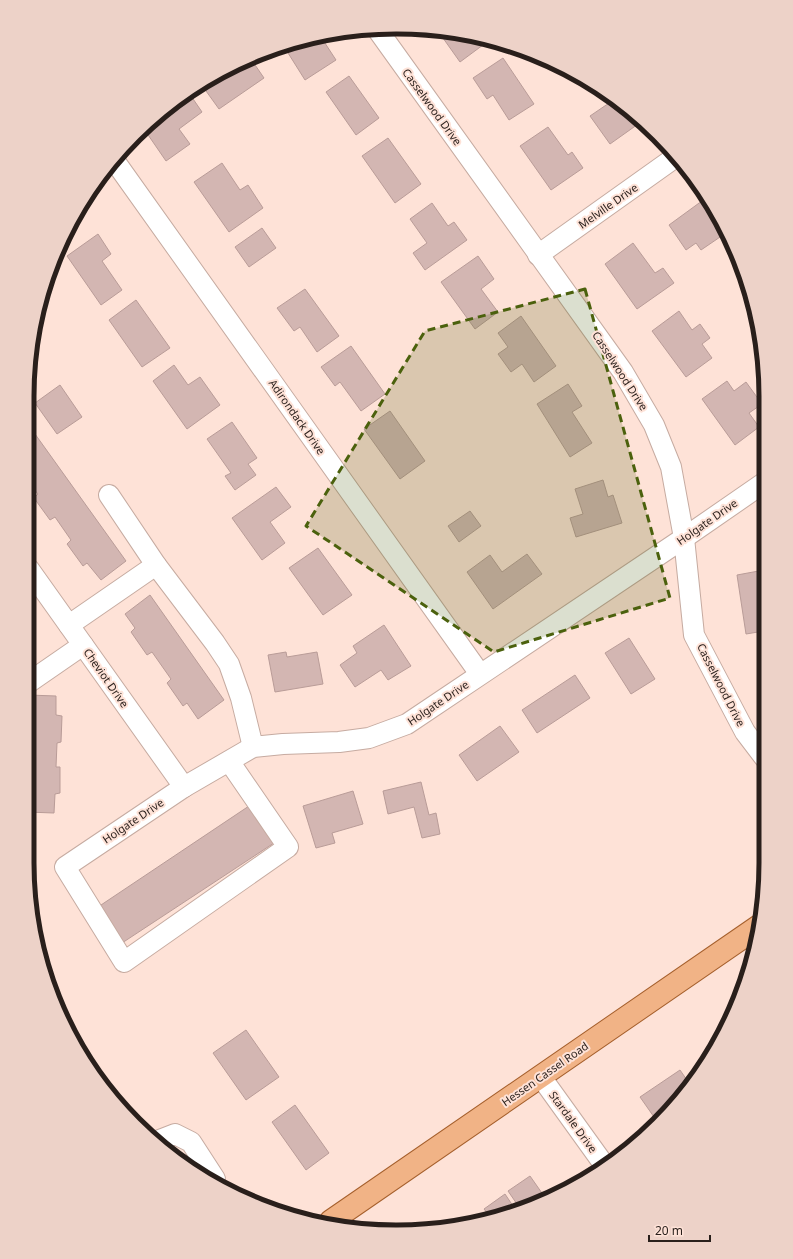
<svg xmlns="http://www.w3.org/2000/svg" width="793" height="1259" font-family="'Noto Sans',sans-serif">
	<rect width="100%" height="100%" fill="#fee2d7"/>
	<g fill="#d3b6b2" stroke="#b99c98">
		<polygon points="438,31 485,38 487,42 460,62"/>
		<polygon points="321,37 336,60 305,80 283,45"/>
		<polygon points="503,58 534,104 509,120 493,95 487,99 473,78"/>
		<polygon points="251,59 264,78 219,109 201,84 212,76"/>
		<polygon points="349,76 379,118 356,135 326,92"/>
		<polygon points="189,93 202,112 179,129 190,144 166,161 144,129 153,119"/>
		<polygon points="615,99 622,103 641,122 610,144 590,116"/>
		<polygon points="548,127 568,155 572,152 583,168 551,190 520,146"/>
		<polygon points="388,138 421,184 395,203 362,156"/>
		<polygon points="222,163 240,190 248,185 263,208 229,232 194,182"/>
		<polygon points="706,198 717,212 722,224 718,227 723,235 701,250 696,243 686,250 669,225"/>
		<polygon points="432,203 448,226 454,222 467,240 425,270 413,253 427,243 410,219"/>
		<polygon points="262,228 276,248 249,267 235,247"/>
		<polygon points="98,234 111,254 102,261 122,290 101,305 67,256"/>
		<polygon points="633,243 655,273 663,268 674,283 637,309 605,264"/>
		<polygon points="478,256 494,279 481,289 498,312 475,329 441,282"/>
		<polygon points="305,289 339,336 317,352 300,327 294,331 277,308"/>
		<polygon points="136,300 170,348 142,367 109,320"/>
		<polygon points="679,311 692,330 700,324 710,338 702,344 712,358 686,377 652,331"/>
		<polygon points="521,316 556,366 534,382 522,364 511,372 498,354 508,347 498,333"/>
		<polygon points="351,346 385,394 361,411 340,382 335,386 321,367"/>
		<polygon points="174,365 188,385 200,377 220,405 187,429 153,381"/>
		<polygon points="727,381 734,391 746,382 762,404 749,413 759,427 735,445 702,399"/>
		<polygon points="568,384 582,406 572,412 592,443 570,457 537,404"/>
		<polygon points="60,385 82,417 57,434 35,403"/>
		<polygon points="390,411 425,461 400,479 364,429"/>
		<polygon points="232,422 257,458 248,464 256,475 235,490 225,476 231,473 207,439"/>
		<polygon points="30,427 126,561 101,580 87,563 83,566 67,544 71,540 55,517 50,520 34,498 38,494 29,483"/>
		<polygon points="603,480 608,497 613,495 622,523 576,537 570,518 583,514 575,489"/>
		<polygon points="276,487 291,507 270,522 285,543 262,560 232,518"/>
		<polygon points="470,511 481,526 459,542 448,526"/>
		<polygon points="318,548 352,595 323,615 289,568"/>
		<polygon points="527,554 542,574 493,609 467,572 490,555 502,572"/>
		<polygon points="764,570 764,631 746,634 737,575"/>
		<polygon points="150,595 224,700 198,719 187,703 183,706 167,683 171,679 152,652 147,655 131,632 135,628 125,614"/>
		<polygon points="384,625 411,666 388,680 381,670 355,687 340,665 357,653 353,646"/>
		<polygon points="629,638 655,679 631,694 605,653"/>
		<polygon points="286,652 287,657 317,652 323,684 275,692 268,655"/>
		<polygon points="575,675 590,698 537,733 522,710"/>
		<polygon points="28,695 56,696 56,715 62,716 61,742 57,743 56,767 60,767 60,793 55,794 54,813 27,812"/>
		<polygon points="500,726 519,752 477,781 459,755"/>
		<polygon points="421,782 429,815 436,813 440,834 422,838 414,807 388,814 383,791"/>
		<polygon points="353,791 363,824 332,833 335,843 316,848 303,806"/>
		<polygon points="249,806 274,843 122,943 98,907"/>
		<polygon points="246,1030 279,1077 246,1100 213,1053"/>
		<polygon points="680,1070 691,1086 662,1113 662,1112 654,1117 640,1097"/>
		<polygon points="295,1105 329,1153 306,1170 272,1122"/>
		<polygon points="181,1153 190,1165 175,1157"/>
		<polygon points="530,1176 544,1196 519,1207 508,1191"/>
		<polygon points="505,1194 515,1209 492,1219 484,1209"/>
	</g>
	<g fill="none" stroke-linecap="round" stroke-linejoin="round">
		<g stroke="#c6aba1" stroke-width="22">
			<g id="minor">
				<polyline points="377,29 623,372 654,425 671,467 684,538 694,635 745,732 764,757"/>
				<polyline points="114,160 480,674"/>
				<polyline points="538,255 677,156"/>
				<polyline points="109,495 156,565"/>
				<polyline points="29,569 184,787"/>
				<polyline points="69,625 156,565 215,643 229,664 241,698 253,747"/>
				<polyline points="28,683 83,645"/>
				<polyline points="229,761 288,847 124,962 65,867 184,787 253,747 283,744 339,742 369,738 407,724 684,538 765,482"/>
				<polyline points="541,1077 605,1166"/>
				<polyline points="157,1141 175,1134 191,1142 215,1179"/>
			</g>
		</g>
		<g stroke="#a55f2c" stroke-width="24">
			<polyline id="major" points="331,1221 759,926"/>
		</g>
		<use href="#minor" stroke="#fff" stroke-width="20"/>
		<use href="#major" stroke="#f1b386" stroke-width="22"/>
	</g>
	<path fill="#4b610d" fill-opacity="0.2" stroke="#4b610d" stroke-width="3" stroke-dasharray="8 5" stroke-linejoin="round" d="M585,289l85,309 -176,54 -188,-126 119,-195z"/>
	<g text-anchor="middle" stroke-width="4" stroke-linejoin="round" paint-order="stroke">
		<g font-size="11" fill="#291f1b" stroke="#fee2d7">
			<text transform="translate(432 107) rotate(54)" y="4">Casselwood Drive</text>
			<text transform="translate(608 206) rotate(-35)" y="4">Melville Drive</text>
			<text transform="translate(620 371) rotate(57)" y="4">Casselwood Drive</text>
			<text transform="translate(297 417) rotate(55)" y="4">Adirondack Drive</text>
			<text transform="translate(707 522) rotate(-35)" y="4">Holgate Drive</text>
			<text transform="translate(106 678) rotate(55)" y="4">Cheviot Drive</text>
			<text transform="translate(721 685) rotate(63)" y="4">Casselwood Drive</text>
			<text transform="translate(438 703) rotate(-34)" y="4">Holgate Drive</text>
			<text transform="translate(133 821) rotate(-34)" y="4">Holgate Drive</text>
			<text transform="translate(545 1074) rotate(-35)" y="4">Hessen Cassel Road</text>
			<text transform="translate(573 1122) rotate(54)" y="4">Stardale Drive</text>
		</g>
	</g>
	<path d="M0 0H793V1259H0ZM396 34H397A362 362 0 0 1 759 396V863A362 362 0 0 1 397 1225H396A362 362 0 0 1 34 863V396A362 362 0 0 1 396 34Z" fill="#edd2c8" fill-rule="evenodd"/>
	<path fill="none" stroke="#291f1b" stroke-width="5" d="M396 34H397A362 362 0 0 1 759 396V863A362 362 0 0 1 397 1225H396A362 362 0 0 1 34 863V396A362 362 0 0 1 396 34Z"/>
	<path d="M649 1235v6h61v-6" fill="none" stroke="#291f1b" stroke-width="2"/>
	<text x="655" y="1235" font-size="12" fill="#291f1b" stroke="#fee2d7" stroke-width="3" paint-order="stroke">20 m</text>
</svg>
